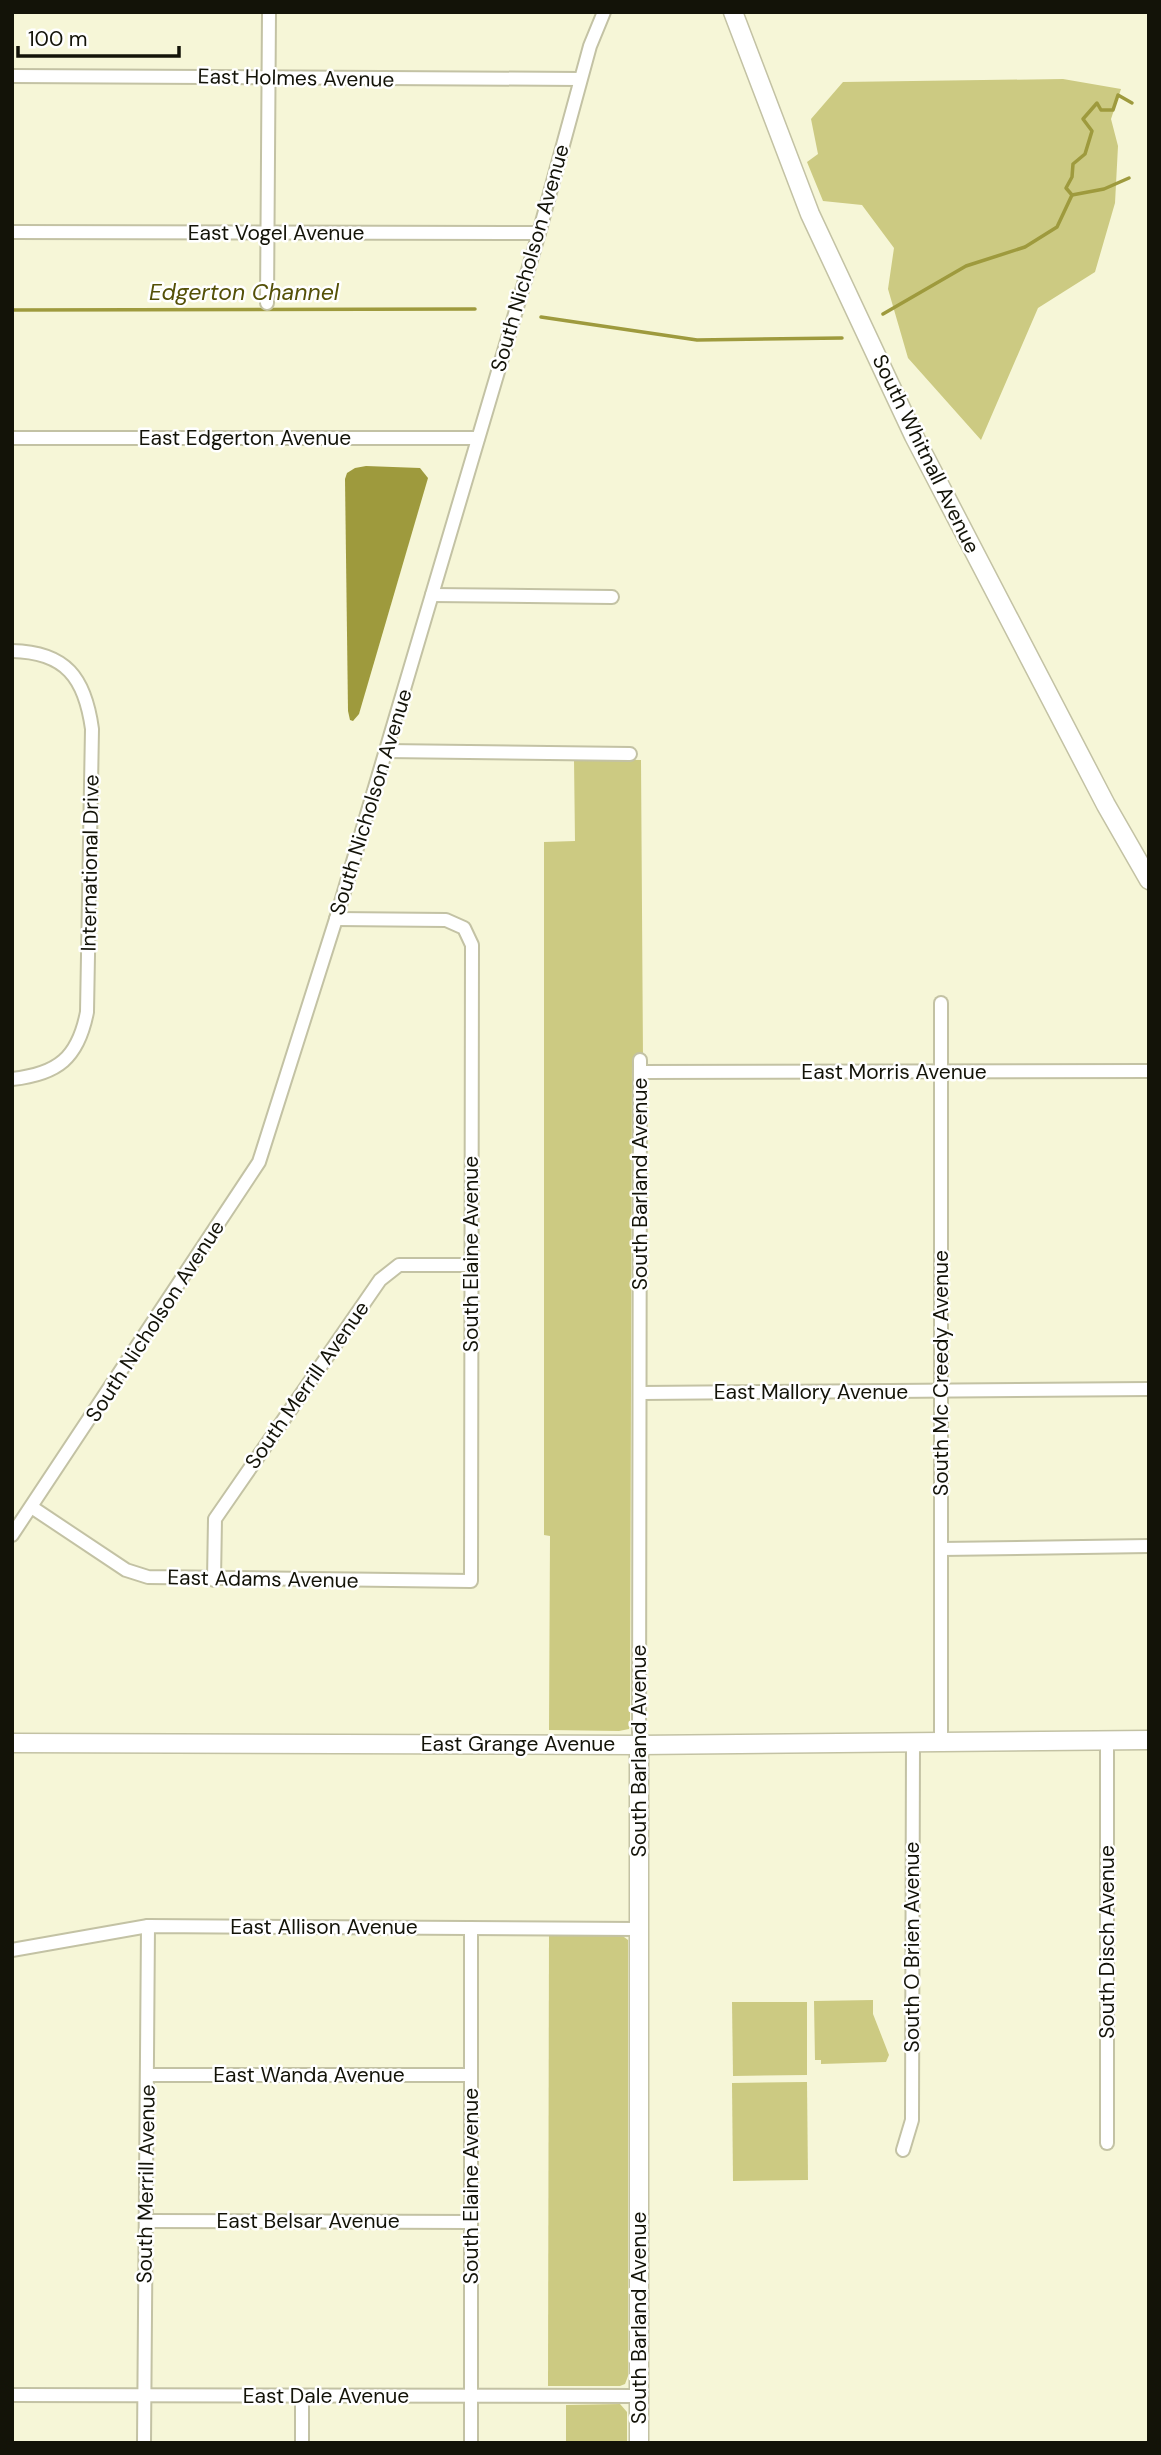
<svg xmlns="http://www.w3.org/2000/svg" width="1161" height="2455" font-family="'DM Sans',sans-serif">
	<rect width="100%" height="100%" fill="#f6f6d7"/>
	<g fill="#ccca82">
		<polygon points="1063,79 1121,89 1111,119 1118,146 1115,203 1095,272 1038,308 981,440 908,358 888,289 894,248 862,205 823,201 807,162 818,154 811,119 843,82"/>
		<polygon points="574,759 641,760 643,1060 632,1061 630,1723 629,1729 619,1731 549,1730 550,1536 544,1535 544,842 575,841"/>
		<polygon points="549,1934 620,1934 628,1940 628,2376 625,2384 620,2386 548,2386"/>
		<polygon points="873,2000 873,2014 889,2055 886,2062 821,2064 821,2060 815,2060 814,2001"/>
		<polygon points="732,2002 807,2002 807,2075 733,2076"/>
		<polygon points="807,2082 808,2180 733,2181 732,2083"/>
		<polygon points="620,2404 627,2412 627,2443 566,2443 566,2405"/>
	</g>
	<polygon fill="#9e9a3d" points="366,466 420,468 428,478 359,714 353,721 350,720 348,711 345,479 347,473 355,468"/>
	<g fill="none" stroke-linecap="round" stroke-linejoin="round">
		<g stroke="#9e9a3d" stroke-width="3.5">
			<polyline points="1072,195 1066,188 1072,177 1073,164 1085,154 1092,131 1083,119 1097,103 1101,110 1113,110 1118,95 1132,103"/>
			<polyline points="1072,195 1104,189 1129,178"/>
			<polyline points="12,310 475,309"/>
			<polyline points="883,314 966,266 1025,247 1057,227 1072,195"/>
			<polyline points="541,317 697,340 842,338"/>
		</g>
		<g stroke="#c3c2a4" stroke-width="16">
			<g id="street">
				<polyline points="12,76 580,79"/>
				<polyline points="12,232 539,233"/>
				<polyline points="267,303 269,12"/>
				<polyline points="12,438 478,438"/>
				<polyline points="432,595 612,597"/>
				<path d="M12,651c54,1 73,27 80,78l-5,283c-9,46 -29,62 -75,67"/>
				<polyline points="386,751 630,754"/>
				<polyline points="941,1003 941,1742"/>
				<polyline points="640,1072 1149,1071"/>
				<polyline points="641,1393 1149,1389"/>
				<polyline points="33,1508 126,1570 148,1577 471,1581 472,945 464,928 446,920 336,919"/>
				<polyline points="12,1535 259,1162 336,919 539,233 590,46 604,12"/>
				<polyline points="941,1549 1149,1546"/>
				<polyline points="214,1580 215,1519 380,1280 399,1265 471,1265"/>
				<polyline points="1107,1740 1107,2143"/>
				<polyline points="639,1745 640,1060"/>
				<polyline points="12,1950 148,1926 638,1929"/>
				<polyline points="148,2075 471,2075"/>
				<polyline points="903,2150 912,2120 913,1742"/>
				<polyline points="146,2221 471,2222"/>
				<polyline points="12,2395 639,2396"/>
				<polyline points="302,2396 302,2443"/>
				<polyline points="144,2443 148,1926"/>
				<polyline points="471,2443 471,1928"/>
			</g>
		</g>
		<g stroke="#c3c2a4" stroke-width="21">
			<g id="secondary">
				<polyline points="733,12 810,214 914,436 1106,805 1149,880"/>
				<polyline points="12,1743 639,1745 1149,1740"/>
				<polyline points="639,1745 639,2443"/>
			</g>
		</g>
		<use href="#street" stroke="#fff" stroke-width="12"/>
		<use href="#secondary" stroke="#fff" stroke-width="18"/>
	</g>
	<g text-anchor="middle" stroke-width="5" stroke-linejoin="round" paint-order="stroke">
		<g font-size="21" fill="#131308" stroke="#fff">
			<text transform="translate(296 78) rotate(1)" y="7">East Holmes Avenue</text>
			<text x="276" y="240">East Vogel Avenue</text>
			<text transform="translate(530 258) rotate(-74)" y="7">South Nicholson Avenue</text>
			<text x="245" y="445">East Edgerton Avenue</text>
			<text transform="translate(926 454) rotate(64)" y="7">South Whitnall Avenue</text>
			<text transform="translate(371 802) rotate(-73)" y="7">South Nicholson Avenue</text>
			<text transform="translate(90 863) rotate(-89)" y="7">International Drive</text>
			<text x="894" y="1079">East Morris Avenue</text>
			<text transform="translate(640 1184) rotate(-90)" y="7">South Barland Avenue</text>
			<text transform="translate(471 1254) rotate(-90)" y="7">South Elaine Avenue</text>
			<text transform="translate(155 1321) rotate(-57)" y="7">South Nicholson Avenue</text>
			<text transform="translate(941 1373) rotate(-90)" y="7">South Mc Creedy Avenue</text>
			<text transform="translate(307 1385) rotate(-55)" y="7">South Merrill Avenue</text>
			<text x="811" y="1399">East Mallory Avenue</text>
			<text transform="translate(263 1579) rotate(1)" y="7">East Adams Avenue</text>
			<text x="518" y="1751">East Grange Avenue</text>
			<text transform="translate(639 1751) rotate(-90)" y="7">South Barland Avenue</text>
			<text x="324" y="1934">East Allison Avenue</text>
			<text transform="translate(1107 1942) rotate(-90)" y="7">South Disch Avenue</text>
			<text transform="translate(912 1947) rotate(-90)" y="7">South O Brien Avenue</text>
			<text x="309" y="2082">East Wanda Avenue</text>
			<text transform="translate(146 2184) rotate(-89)" y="7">South Merrill Avenue</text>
			<text transform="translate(471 2186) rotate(-90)" y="7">South Elaine Avenue</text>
			<text x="308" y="2228">East Belsar Avenue</text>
			<text transform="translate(639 2318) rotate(-90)" y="7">South Barland Avenue</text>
			<text x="326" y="2403">East Dale Avenue</text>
		</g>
		<g font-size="23" font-style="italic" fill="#545007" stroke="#fff">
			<text x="244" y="300">Edgerton Channel</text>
		</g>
	</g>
	<rect width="1161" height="2455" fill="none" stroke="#131308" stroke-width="28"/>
	<path d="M18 46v10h161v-10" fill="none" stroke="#131308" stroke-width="3.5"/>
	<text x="28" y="46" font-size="21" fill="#131308" stroke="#ffffff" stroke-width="5" paint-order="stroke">100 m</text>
</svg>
